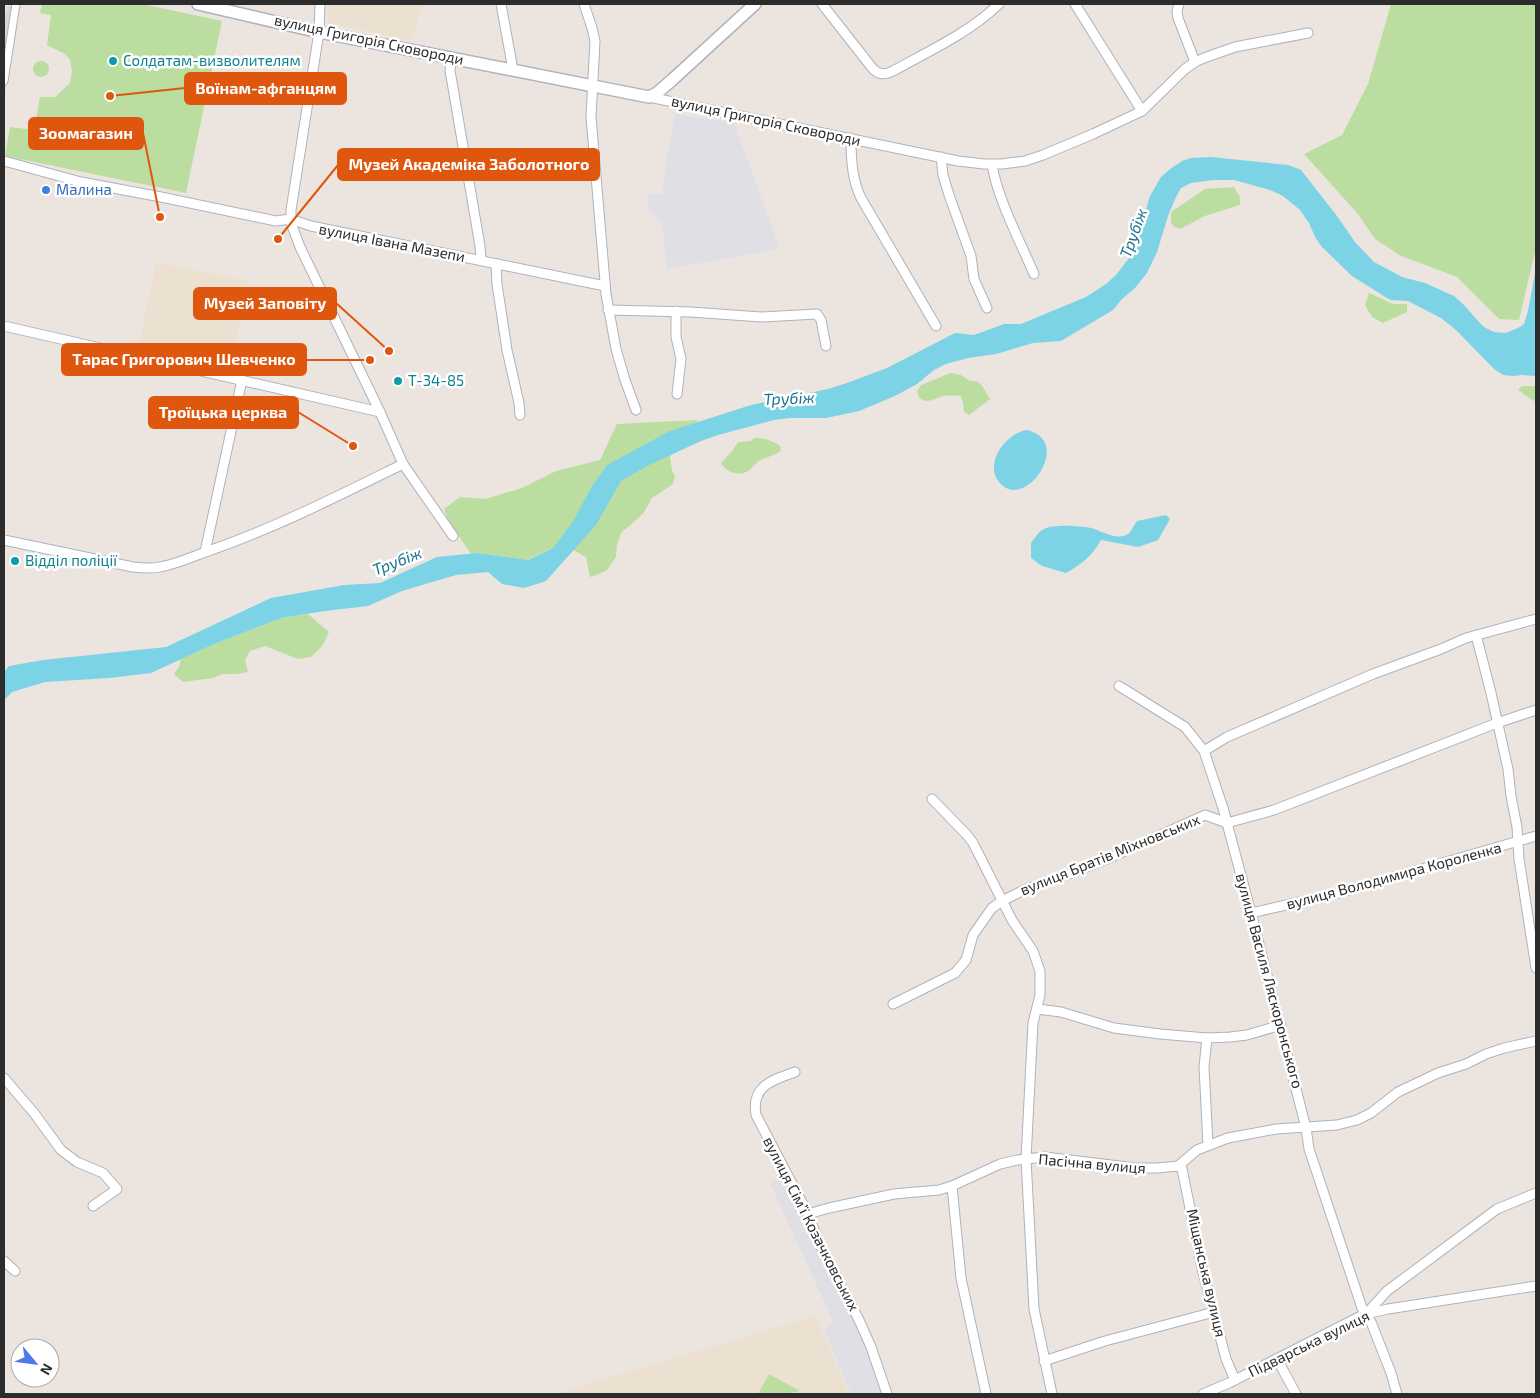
<svg xmlns="http://www.w3.org/2000/svg" width="1540" height="1398" font-family="'Exo 2',sans-serif">
	<rect width="100%" height="100%" fill="#ece5df"/>
	<g fill="#e0dfe5">
		<polygon points="675,114 734,123 780,249 667,269 662,222 649,211 647,194 662,194 665,169"/>
		<polygon points="787,1175 859,1320 886,1390 880,1392 880,1394 851,1394 824,1330 833,1321 770,1183"/>
	</g>
	<g fill="#ece0d0">
		<polygon points="327,4 423,4 411,41 328,23"/>
		<polygon points="156,262 248,281 231,365 139,346"/>
		<polygon points="816,1316 849,1394 554,1394"/>
	</g>
	<g fill="#bbdea0">
		<polygon points="42,4 142,4 222,21 186,193 5,156 10,127 34,130 40,97 55,97 70,83 72,71 70,60 65,54 47,45 51,15 40,13"/>
		<polygon points="1391,4 1536,4 1536,248 1519,320 1499,319 1457,277 1401,256 1375,239 1358,214 1304,154 1342,135 1368,84"/>
		<circle cx="41" cy="69" r="8"/>
		<polygon points="1234,187 1240,197 1240,205 1205,216 1180,229 1173,226 1171,222 1171,212 1205,189"/>
		<polygon points="1369,293 1393,304 1407,304 1407,312 1383,323 1372,317 1365,305"/>
		<path d="M951,373l10,2 9,6h6l5,3 9,15 -21,16 -5,-3 -1,-9 -2,-7c-6,-1 -12,-1 -18,0 -9,3 -15,8 -24,2l-2,-7 4,-6z"/>
		<polygon points="1522,386 1536,386 1536,400 1534,401 1518,390"/>
		<polygon points="698,420 670,456 672,470 675,476 673,484 652,498 643,514 621,533 617,545 616,557 607,570 597,575 590,577 586,557 573,550 552,548 527,560 477,553 471,554 449,522 444,509 460,497 485,499 522,488 556,471 600,460 617,424"/>
		<path d="M754,438c10,0 17,2 26,8l1,5c-8,5 -14,6 -22,10 -4,2 -7,8 -11,10 -10,6 -22,1 -27,-8l11,-12 6,-9 13,-1z"/>
		<polygon points="308,614 329,632 323,645 311,657 298,659 265,646 250,651 245,660 248,672 238,674 223,674 213,678 183,682 174,674 179,667 181,659 214,644 281,618"/>
		<polygon points="769,1374 800,1391 785,1394 758,1394"/>
	</g>
	<polygon fill="#d9d5d2" points="7,6 18,7 4,100 4,23"/>
	<g fill="#7bd3e5">
		<polygon points="1211,157 1288,165 1301,170 1337,216 1355,242 1374,262 1402,277 1425,283 1454,296 1464,305 1479,322 1484,327 1494,332 1506,333 1520,327 1524,324 1528,311 1536,268 1536,376 1522,375 1513,376 1503,375 1494,369 1456,330 1441,318 1408,301 1391,300 1387,298 1352,276 1322,247 1315,237 1309,223 1300,210 1283,196 1270,190 1234,180 1213,180 1191,183 1181,188 1175,199 1168,216 1157,252 1147,273 1135,288 1122,299 1113,310 1061,341 1033,343 996,354 968,358 946,364 934,370 917,384 895,396 859,411 826,418 790,418 774,420 718,435 701,441 647,466 621,481 596,525 546,581 524,588 502,584 488,572 456,575 402,591 368,606 325,611 281,618 214,644 151,673 110,678 45,682 12,692 4,700 4,672 9,666 43,660 166,647 271,598 344,585 380,583 437,557 477,553 528,560 553,548 574,520 592,486 607,465 670,431 751,405 828,389 847,383 887,368 955,333 974,335 1004,324 1021,324 1086,297 1106,284 1116,275 1129,258 1137,241 1150,196 1161,177 1170,169 1182,161 1191,158"/>
		<path d="M1026,430c47,9 3,77 -23,56 -22,-18 0,-51 23,-56z"/>
		<path d="M1166,515l4,4 -12,21 -20,7 -37,-7c-9,16 -19,24 -35,33l-24,-7 -11,-8v-15c4,-5 7,-11 13,-14 10,-5 36,-3 47,-1 11,3 26,13 37,6 3,-2 6,-9 9,-13z"/>
	</g>
	<g fill="none" stroke-linecap="round" stroke-linejoin="round">
		<g stroke="#afb2bb" stroke-width="9">
			<polyline id="pedestrian" points="4,81 16,4"/>
		</g>
		<g stroke="#afb2bb" stroke-width="11">
			<g id="minor">
				<polyline points="320,4 319,32 291,210 291,223 300,247 380,412 403,464 453,536"/>
				<polyline points="501,4 513,70"/>
				<polyline points="584,4 592,28 595,41 591,117 606,294 616,349 625,380 636,410"/>
				<path d="M822,4l51,65c7,6 11,6 20,2 36,-20 76,-38 106,-67"/>
				<polyline points="1075,4 1142,111"/>
				<polyline points="1179,4 1177,11 1178,18 1195,62"/>
				<polyline points="452,57 450,71 452,82 480,246 481,260"/>
				<polyline points="649,97 958,161 984,164 1002,164 1025,161 1043,155 1093,134 1142,111 1185,69 1195,62 1204,58 1235,47 1308,33"/>
				<path d="M851,138c0,20 1,42 10,60l75,128"/>
				<polyline points="941,157 943,175 949,195 971,256 974,279 987,308"/>
				<polyline points="4,161 81,182 161,197 276,221 290,219 311,226 605,286"/>
				<path d="M992,165c6,35 28,76 42,109"/>
				<polyline points="496,264 497,284 507,350 519,403 520,415"/>
				<polyline points="608,310 691,312 761,317 817,314 821,320 826,346"/>
				<polyline points="676,311 676,337 681,359 677,394"/>
				<polyline points="4,326 380,412"/>
				<path d="M4,540l129,27c9,1 18,2 27,0 18,-3 36,-12 54,-18 65,-23 128,-55 189,-85"/>
				<polyline points="205,552 242,380"/>
				<polyline points="1476,635 1491,693 1508,769 1511,796 1517,827 1519,859 1536,968"/>
				<polyline points="1119,686 1185,727 1204,751 1223,808 1251,913 1306,1128 1309,1149 1362,1308 1371,1322 1391,1373 1397,1394"/>
				<polyline points="1204,751 1227,737 1373,674 1441,649 1466,638 1536,619"/>
				<polyline points="932,799 967,835 973,843 1012,920 1033,951 1040,971 1040,995 1033,1023 1026,1159 1034,1309 1052,1394"/>
				<polyline points="1251,913 1335,894 1536,836"/>
				<polyline points="893,1004 955,973 966,960 973,935 992,908 1002,901 1024,890 1069,874 1107,859 1205,815 1227,823 1274,810 1497,723 1536,710"/>
				<polyline points="1037,1009 1061,1012 1114,1028 1160,1034 1207,1038 1230,1037 1247,1035 1281,1025"/>
				<polyline points="1207,1038 1204,1067 1208,1145"/>
				<path d="M795,1072c-23,8 -44,14 -39,43l52,99 11,29 40,77 12,27 16,47"/>
				<polyline points="4,1078 34,1113 61,1150 77,1162 103,1173 117,1189 93,1206"/>
				<polyline points="1181,1164 1203,1272 1226,1359 1235,1380"/>
				<polyline points="952,1186 961,1278 986,1394"/>
				<polyline points="808,1214 829,1208 894,1194 939,1190 952,1186 1000,1164 1017,1160 1045,1157 1136,1168 1157,1168 1178,1166 1197,1150 1228,1138 1276,1129 1337,1125 1357,1120 1371,1113 1398,1092 1438,1073 1466,1064 1486,1054 1504,1048 1536,1041"/>
				<polyline points="4,1261 15,1271"/>
				<polyline points="1366,1314 1387,1291 1497,1209 1536,1193"/>
				<polyline points="1277,1359 1296,1394"/>
				<polyline points="1044,1361 1105,1341 1214,1312"/>
				<polyline points="1203,1394 1229,1383 1365,1314 1388,1309 1536,1286"/>
			</g>
		</g>
		<g stroke="#afb2bb" stroke-width="14">
			<polyline id="tertiary" points="198,4 319,32 649,97 657,93 672,80 755,4"/>
		</g>
		<use href="#pedestrian" stroke="#fff" stroke-width="7"/>
		<use href="#minor" stroke="#fff" stroke-width="9"/>
		<use href="#tertiary" stroke="#fff" stroke-width="11"/>
	</g>
	<g fill="#0f9aa8" stroke="#fff" stroke-width="2">
		<circle cx="113" cy="61" r="5"/>
		<circle cx="398" cy="381" r="5"/>
		<circle cx="15" cy="561" r="5"/>
	</g>
	<circle fill="#3f7fe0" stroke="#fff" stroke-width="2" cx="46" cy="190" r="5"/>
	<g text-anchor="middle" stroke-width="5" stroke-linejoin="round" paint-order="stroke">
		<g font-size="15" fill="#2c2c2c" stroke="#fff">
			<text transform="translate(369 40) rotate(12)" y="5">вулиця Григорія Сковороди</text>
			<text transform="translate(766 121) rotate(12)" y="5">вулиця Григорія Сковороди</text>
			<text transform="translate(392 243) rotate(11)" y="5">вулиця Івана Мазепи</text>
			<text transform="translate(1110 855) rotate(-22)" y="5">вулиця Братів Міхновських</text>
			<text transform="translate(1394 876) rotate(-15)" y="5">вулиця Володимира Короленка</text>
			<text transform="translate(1269 981) rotate(75)" y="5">вулиця Василя Ляскоронського</text>
			<text transform="translate(1092 1164) rotate(5)" y="5">Пасічна вулиця</text>
			<text transform="translate(811 1224) rotate(63)" y="5">вулиця Сімʼї Козачковських</text>
			<text transform="translate(1206 1273) rotate(77)" y="5">Міщанська вулиця</text>
			<text transform="translate(1309 1344) rotate(-26)" y="5">Підварська вулиця</text>
		</g>
		<g font-size="15" fill="#0d838f" stroke="#fff" text-anchor="start">
			<text x="123" y="66">Солдатам-визволителям</text>
			<text x="408" y="386">Т-34-85</text>
			<text x="25" y="566">Відділ поліції</text>
		</g>
		<g font-size="15" fill="#366cbe" stroke="#fff" text-anchor="start">
			<text x="56" y="195">Малина</text>
		</g>
		<g font-size="16" font-style="italic" fill="#197492" stroke="#fff">
			<text transform="translate(1133 233) rotate(-70)" y="6">Трубіж</text>
			<text transform="translate(789 398) rotate(-2)" y="6">Трубіж</text>
			<text transform="translate(397 561) rotate(-21)" y="6">Трубіж</text>
		</g>
	</g>
	<path fill="none" stroke="#df570e" stroke-width="2" d="M110 96L185 88M160 217L143 133M278 239L338 165M389 351L336 303M370 360L306 360M353 446L298 412"/>
	<g fill="#df570e" stroke="#fff" stroke-width="2">
		<circle cx="110" cy="96" r="5"/>
		<circle cx="160" cy="217" r="5"/>
		<circle cx="278" cy="239" r="5"/>
		<circle cx="389" cy="351" r="5"/>
		<circle cx="370" cy="360" r="5"/>
		<circle cx="353" cy="446" r="5"/>
	</g>
	<g fill="#df570e" stroke="#df570e" stroke-width="2">
		<rect x="185" y="73" width="161" height="31" rx="5"/>
		<rect x="29" y="118" width="114" height="31" rx="5"/>
		<rect x="338" y="149" width="261" height="31" rx="5"/>
		<rect x="194" y="288" width="142" height="31" rx="5"/>
		<rect x="62" y="344" width="244" height="31" rx="5"/>
		<rect x="149" y="397" width="149" height="31" rx="5"/>
	</g>
	<g font-size="16" text-anchor="middle" font-weight="bold" fill="#fff">
		<text x="266" y="94">Воїнам-афганцям</text>
		<text x="86" y="139">Зоомагазин</text>
		<text x="469" y="170">Музей Академіка Заболотного</text>
		<text x="265" y="309">Музей Заповіту</text>
		<text x="184" y="365">Тарас Григорович Шевченко</text>
		<text x="223" y="418">Троїцька церква</text>
	</g>
	<rect width="1540" height="1398" fill="none" stroke="#2c2c2c" stroke-width="10"/>
	<g transform="translate(35 1363) rotate(119)"><circle r="24" fill="#ffffff" stroke="#ababab"/>
	<path d="M0-4L9 19L0 12L-9 19Z" fill="#4d79eb"/>
	<text y="-8" font-size="14" font-weight="bold" text-anchor="middle" fill="#2c2c2c">N</text>
	</g>
</svg>
